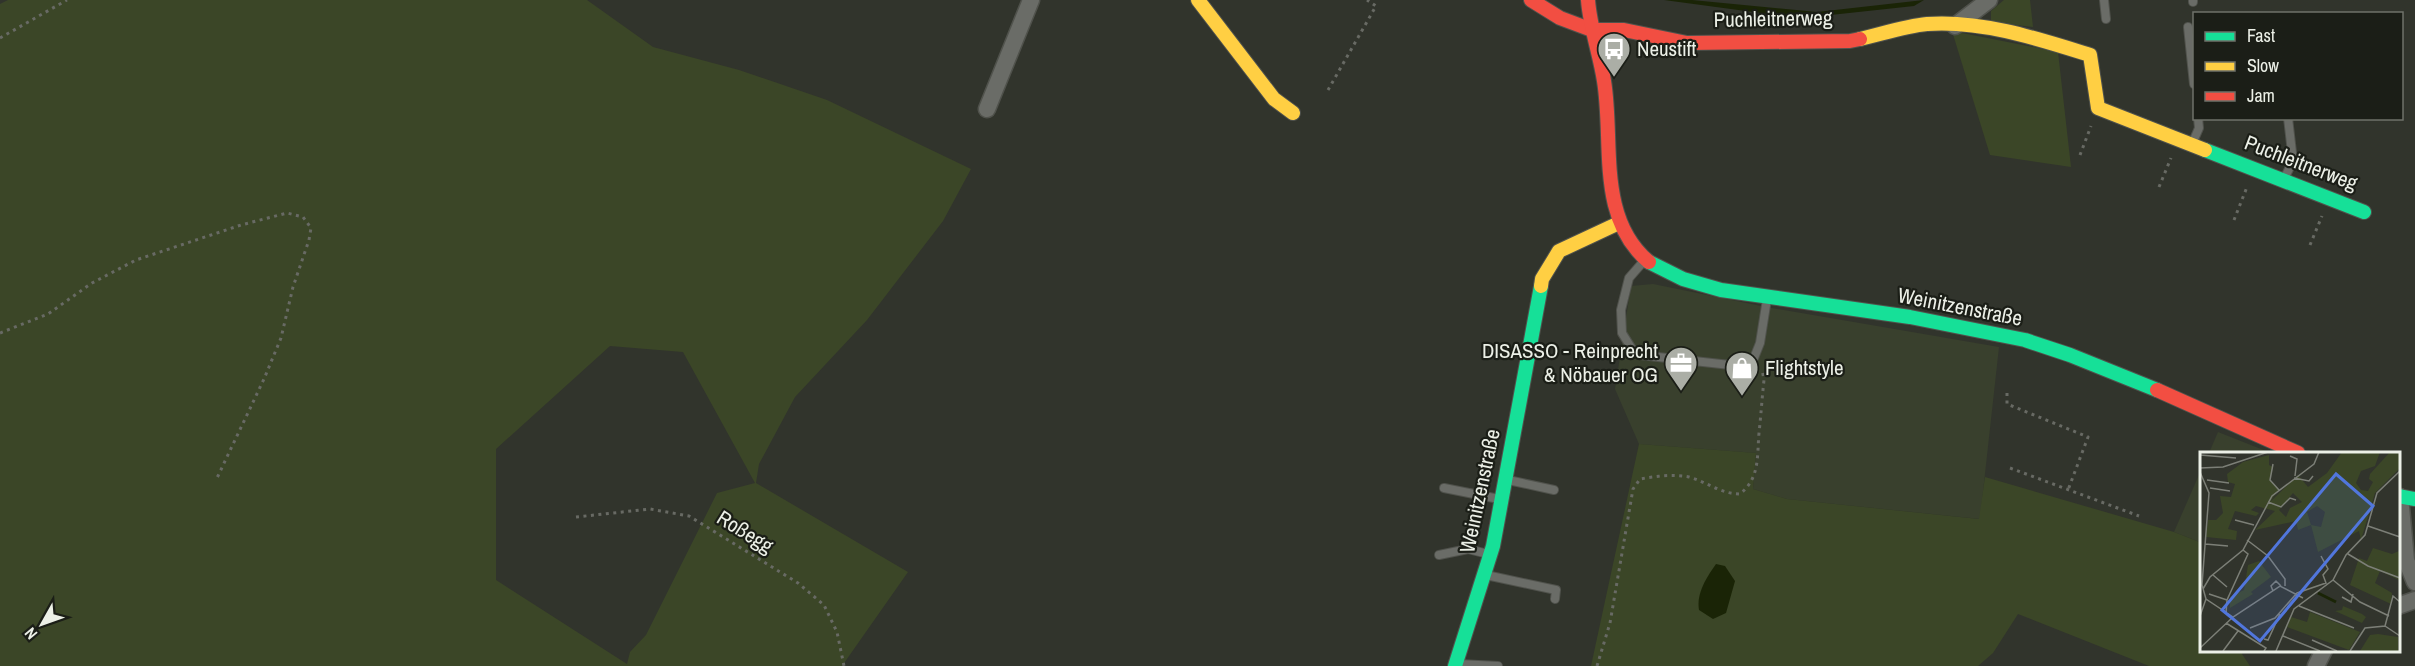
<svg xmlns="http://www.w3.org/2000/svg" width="2415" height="666" font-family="'Archivo Narrow',sans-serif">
	<rect width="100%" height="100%" fill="#31342c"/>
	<g fill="#39402d">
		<polygon points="1653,284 1766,307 1999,347 1980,519 1787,499 1753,489 1756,453 1639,444 1615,389 1631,286"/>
		<polygon points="2218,432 2271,453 2209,453"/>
		<polygon points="2202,468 2202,543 2174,532"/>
	</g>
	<g fill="#3b4627" fill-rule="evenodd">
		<path d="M8,0h579l66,47 86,23 88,30 144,69 -28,52 -76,99 -72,77 -36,67 -3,19 152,89 -66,94h-842v-662zM610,346l73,6 72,131 -38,10 -71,142 -16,17 -3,12 -131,-84v-131z"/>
		<polygon points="2004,0 2030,0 2033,27 1991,22 1991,11"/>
		<polygon points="1952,31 2058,52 2071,167 1990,155"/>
		<polygon points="1639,444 1756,453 1753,489 1787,499 1979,519 1985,477 2174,532 2202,543 2202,650 2244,650 2242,654 2250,666 2149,666 2018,614 1993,653 1978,666 1591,666"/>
	</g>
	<g fill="#1a2406">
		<polygon points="1664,0 1692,0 1817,12 1924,0 1914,6 1812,17 1768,14"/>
		<path d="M1716,564l9,2 10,15 -9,32 -13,6 -14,-9c-3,-17 8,-33 17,-46z"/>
	</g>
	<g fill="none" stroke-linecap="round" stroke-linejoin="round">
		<g stroke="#50524c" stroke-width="10">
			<g id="lane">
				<polyline points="2104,0 2106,19"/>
				<polyline points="2193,0 2193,2"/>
				<polyline points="2188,27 2194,84"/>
				<polyline points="2192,144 2199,128 2198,118"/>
				<polyline points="2284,179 2293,161 2288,118"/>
				<polyline points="1643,262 1629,278 1621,310 1622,333 1632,349 1640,355 1739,366 1754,358 1760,343 1767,299"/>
				<polyline points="1508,480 1554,490"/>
				<polyline points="1444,488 1499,499"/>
				<polyline points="1439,555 1468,549 1488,554"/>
				<polyline points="1486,575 1556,590 1555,599"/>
				<polyline points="1459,664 1498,666"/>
			</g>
		</g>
		<g stroke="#50524c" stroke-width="19">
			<g id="street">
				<polyline points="1955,26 1989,0"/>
				<polyline points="987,109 1031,0"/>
				<polyline points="2400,497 2406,560 2415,582"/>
				<polyline points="2398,606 2415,600"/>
				<polyline points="2316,666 2324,650"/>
			</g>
		</g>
		<g stroke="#50524c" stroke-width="16">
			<g id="fast">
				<polyline points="2205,150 2364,212"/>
				<polyline points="1649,262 1683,279 1721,290 1910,317 2025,340 2070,355 2157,390"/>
				<polyline points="2398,496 2415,499"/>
				<polyline points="1455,666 1493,546 1541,286"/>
			</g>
		</g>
		<g stroke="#50524c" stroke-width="16">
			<g id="slow">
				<polyline points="1198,0 1274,99 1293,113"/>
				<path d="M1860,39c22,-5 45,-13 67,-15 55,-4 112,15 163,31l8,53 107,42"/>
				<polyline points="1541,286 1542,279 1559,251 1619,223"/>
			</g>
		</g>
		<g stroke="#50524c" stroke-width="16">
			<g id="jam">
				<polyline points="1531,0 1560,18 1592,30 1624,30 1687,43 1850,41 1860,39"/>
				<path d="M1588,0c2,28 12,54 16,81 10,60 -8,137 45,181"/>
				<polyline points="2157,390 2298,453"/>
			</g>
		</g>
		<g stroke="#686a64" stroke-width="3" stroke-dasharray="3 4.5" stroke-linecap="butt">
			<polyline points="0,38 67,0"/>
			<polyline points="1328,90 1376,6 1367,0"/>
			<polyline points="2080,155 2091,126"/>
			<polyline points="2159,187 2171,158"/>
			<polyline points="2234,220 2247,187"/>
			<polyline points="2310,245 2322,216"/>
			<polyline points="0,333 48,314 92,283 136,260 241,225 287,213 303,217 311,228 309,240 293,287 281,338 264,379 217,478"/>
			<polyline points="2007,393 2007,404 2088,437 2068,490"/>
			<polyline points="2010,468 2139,516"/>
			<polyline points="576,517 650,509 689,516 798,583 824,605 837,632 844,666"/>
			<path d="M1597,666l13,-43 23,-134 7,-10c16,-3 33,-5 49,-2 18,5 32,17 51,17 20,-16 17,-38 19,-61 2,-18 3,-35 5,-53l-2,-11"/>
		</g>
		<use href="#lane" stroke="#6a6c67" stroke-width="8"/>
		<use href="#street" stroke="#6a6c67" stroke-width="16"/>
		<use href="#fast" stroke="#16e098" stroke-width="14"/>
		<use href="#slow" stroke="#ffcf43" stroke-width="14"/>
		<use href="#jam" stroke="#f24e42" stroke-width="14"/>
	</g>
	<defs>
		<g id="bus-pin" transform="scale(1.725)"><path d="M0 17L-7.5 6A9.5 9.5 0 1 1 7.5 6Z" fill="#abaea6" stroke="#1b1e17"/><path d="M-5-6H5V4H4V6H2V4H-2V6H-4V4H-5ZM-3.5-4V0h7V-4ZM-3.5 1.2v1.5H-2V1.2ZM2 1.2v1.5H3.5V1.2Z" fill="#fff"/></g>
		<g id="office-pin" transform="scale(1.725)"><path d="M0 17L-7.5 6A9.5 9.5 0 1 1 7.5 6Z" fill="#abaea6" stroke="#1b1e17"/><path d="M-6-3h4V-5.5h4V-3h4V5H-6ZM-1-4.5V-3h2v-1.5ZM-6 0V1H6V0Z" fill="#fff"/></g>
		<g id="shop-pin" transform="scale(1.725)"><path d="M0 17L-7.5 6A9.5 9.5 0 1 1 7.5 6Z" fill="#abaea6" stroke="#1b1e17"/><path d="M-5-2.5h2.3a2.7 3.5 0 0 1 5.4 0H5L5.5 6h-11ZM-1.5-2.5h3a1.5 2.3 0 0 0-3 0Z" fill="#fff"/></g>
	</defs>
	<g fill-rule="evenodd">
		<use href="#bus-pin" x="1614" y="49"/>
		<use href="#office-pin" x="1681" y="363"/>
		<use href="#shop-pin" x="1742" y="368"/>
	</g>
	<g text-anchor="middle" stroke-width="4.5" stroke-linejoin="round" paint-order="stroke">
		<g font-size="21" fill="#ecf0e7" stroke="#1b1e17">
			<text transform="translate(1773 19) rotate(-1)" y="7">Puchleitnerweg</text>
			<text transform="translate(2301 163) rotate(21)" y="7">Puchleitnerweg</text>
			<text transform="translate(1960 307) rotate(11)" y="7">Weinitzenstraße</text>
			<text transform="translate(1480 491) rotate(-78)" y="7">Weinitzenstraße</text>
			<text transform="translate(745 532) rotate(32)" y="7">Roßegg</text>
		</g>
		<g font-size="21" fill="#ecf0e7" stroke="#1b1e17" text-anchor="start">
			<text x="1637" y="56">Neustift</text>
			<text x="1658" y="358" text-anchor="end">DISASSO - Reinprecht<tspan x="1658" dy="24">&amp; Nöbauer OG</tspan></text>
			<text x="1765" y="375">Flightstyle</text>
		</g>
	</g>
	<g transform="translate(2200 452)">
		<rect width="200" height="200" fill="#31342c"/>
		<path d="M142,0h38l-5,14 -14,5 -5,12 5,7 7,1 5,-9 -4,-3 1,-5 20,-22h9v17l-24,24 -14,47 -2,-9 -41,21 -7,-27 -13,5 -2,-9 -41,9 20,-19 -19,-5 -5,4 8,3 -3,3 -21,-5 -7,18 9,2 -1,9 -30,-3 2,-17h8l7,-7 -3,-17 11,1 4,-13 -7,-2 -1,-8 16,-12 26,-7v10l4,2 -3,13 9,9 -9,13 28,-27 10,12 19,-14zM93,41l9,9 -12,6 -4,9 -7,-7zM117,54l8,6 -4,15 -10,-2 -4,-13zM173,96l19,6 7,-3v29l-19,-9 -5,12 17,10 -1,11 -41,-19 9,-27 8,3zM59,109l12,16 -20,15 2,2 -23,14v-11l14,-7 4,-25zM143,154l19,8 4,3 -4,6 -27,-12 7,-1zM110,160l50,20 -11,18 -62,-23 4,-10 16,5zM178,182l20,3v14h-38l10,-16z" fill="#3b4627" fill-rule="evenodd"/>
		<path fill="none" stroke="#1a2406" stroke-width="3" d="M118,141l18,9"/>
		<path fill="none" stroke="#7c7f77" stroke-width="1.5" d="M0,3l36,3M90,4l7,3 -2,17M73,12l-3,16 9,10M0,16l23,-1 45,-15M0,20l9,21 -7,92 4,14 27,18M94,26l15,3 4,-5M7,28l22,3M10,36l20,3M68,50l13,5 9,-9 6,2M35,68l19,5M168,74l32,11M47,88l21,16 17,23v7M5,92l23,2M148,102l20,12 32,12M13,123l14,12M133,128l27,22 29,14M3,137l7,-12 33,-27 29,-54 42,-32 5,-12M73,139l-2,-5 5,-5 5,5M9,142l18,6M142,145l9,5 2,-8M99,154l55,22M26,161l1,-13 21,-46 -5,-4M0,164l6,-17M26,171l40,25 -2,3M185,174l15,10M50,176l25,-10 22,-25 29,-10 -3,-8 5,-6 -7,-13M83,184l37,15M64,187l4,1 12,-26M112,188l25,11M0,196l33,-31 47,-31 23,12M23,199l15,-20M76,199l18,-42 39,-29 13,-25 19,-20 12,-42 23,-22M150,199l15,-23 20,-2 8,-30 7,6"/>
		<path fill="#5176dc" fill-opacity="0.15" stroke="#5176dc" stroke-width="3" d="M136,22l37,32 -113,135 -38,-31z"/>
		<rect width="200" height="200" fill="none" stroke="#ecf0e7" stroke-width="3"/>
	</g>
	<rect x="2193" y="12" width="210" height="108" fill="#1b1e17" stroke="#6f726a" stroke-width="1.5"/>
	<rect x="2205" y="32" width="30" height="9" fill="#16e098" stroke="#6f726a" stroke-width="1.5"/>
	<text x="2247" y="42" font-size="18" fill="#ecf0e7">Fast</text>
	<rect x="2205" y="62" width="30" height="9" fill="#ffcf43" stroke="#6f726a" stroke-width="1.5"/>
	<text x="2247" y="72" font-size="18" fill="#ecf0e7">Slow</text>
	<rect x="2205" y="92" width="30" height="9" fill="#f24e42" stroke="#6f726a" stroke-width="1.5"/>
	<text x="2247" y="102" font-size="18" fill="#ecf0e7">Jam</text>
	<g transform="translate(42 624) rotate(230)" stroke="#1b1e17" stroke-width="4.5" paint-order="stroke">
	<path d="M0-4.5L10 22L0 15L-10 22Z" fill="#ecf0e7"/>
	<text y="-9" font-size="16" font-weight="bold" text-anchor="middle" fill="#ecf0e7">N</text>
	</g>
</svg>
